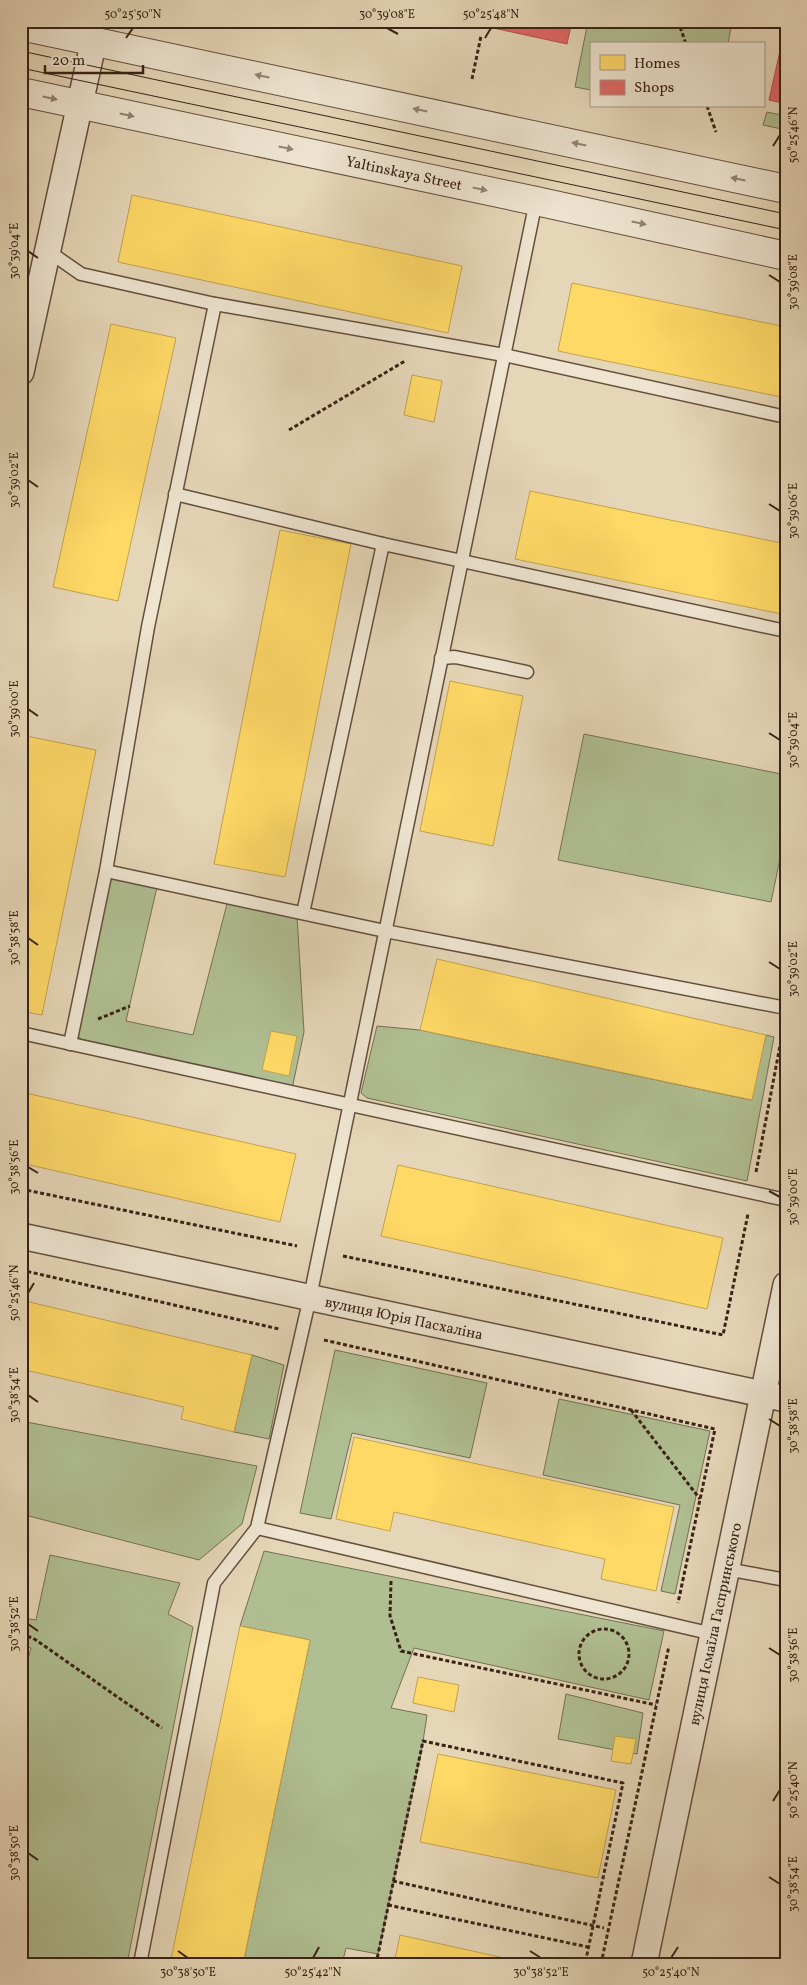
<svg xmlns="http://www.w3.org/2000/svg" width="807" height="1985" font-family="Vollkorn,serif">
	<rect width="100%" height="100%" fill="#e5d6b7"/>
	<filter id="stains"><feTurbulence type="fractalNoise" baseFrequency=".004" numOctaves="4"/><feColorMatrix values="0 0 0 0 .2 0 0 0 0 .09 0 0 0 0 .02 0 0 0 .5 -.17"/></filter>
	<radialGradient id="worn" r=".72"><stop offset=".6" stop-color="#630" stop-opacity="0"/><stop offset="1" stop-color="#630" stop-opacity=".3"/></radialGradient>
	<g fill="#b0bf92" stroke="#747054">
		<polygon points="588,21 732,21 728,44 591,44 591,90 575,87"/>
		<polygon points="767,112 786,116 786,130 763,125"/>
		<polygon points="584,734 786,775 786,830 771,902 558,860"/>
		<polygon points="113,878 157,887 126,1021 193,1035 228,900 297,916 304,1032 292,1089 80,1039 77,1033 109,880"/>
		<polygon points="377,1026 420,1030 751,1100 766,1035 774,1037 747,1181 367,1098 361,1093"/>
		<polygon points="335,1350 487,1383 470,1458 352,1433 331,1519 300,1513"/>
		<polygon points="252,1355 284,1365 269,1439 234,1432"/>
		<polygon points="559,1399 710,1431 675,1594 661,1591 680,1505 543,1475"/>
		<polygon points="21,1421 257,1466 242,1524 199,1560 21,1514"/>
		<polygon points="264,1551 664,1631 649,1700 414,1648 391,1708 427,1715 422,1748 378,1954 346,1948 342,1964 243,1964 310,1640 240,1626"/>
		<polygon points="50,1555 180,1583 168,1614 193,1627 127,1964 21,1964 21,1686 31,1648 21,1645 21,1618 36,1620"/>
		<polygon points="566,1694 643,1713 637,1754 558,1739"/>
	</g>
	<g fill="#ffd966" stroke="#c3a24e">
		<polygon points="132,195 462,266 448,333 118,262"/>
		<polygon points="572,283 786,327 786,398 558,351"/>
		<polygon points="111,324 176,338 118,601 53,587"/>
		<polygon points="412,375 442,381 434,422 404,415"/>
		<polygon points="530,491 786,544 786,615 515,559"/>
		<polygon points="280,530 351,544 285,877 214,864"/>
		<polygon points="450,681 523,696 493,846 420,831"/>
		<polygon points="26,736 96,750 42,1015 21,1011 21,757"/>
		<polygon points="437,959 766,1035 752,1100 420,1030"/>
		<polygon points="271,1031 297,1036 289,1076 262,1070"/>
		<polygon points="21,1092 296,1154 280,1222 21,1163"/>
		<polygon points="398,1165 723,1238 707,1309 381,1236"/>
		<polygon points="21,1300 252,1355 234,1432 181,1419 184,1407 21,1369"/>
		<polygon points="354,1437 674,1507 656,1591 601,1579 605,1559 394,1512 390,1531 336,1519"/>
		<polygon points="240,1626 310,1640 243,1964 170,1964"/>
		<polygon points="418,1677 459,1685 454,1712 413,1703"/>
		<polygon points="615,1736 636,1739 631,1764 611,1761"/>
		<polygon points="438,1754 616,1790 598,1878 420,1842"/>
		<polygon points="400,1935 531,1964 394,1964"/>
	</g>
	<g fill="#e06666" stroke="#ae524e">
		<polygon points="461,21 572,21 567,44"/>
		<polygon points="784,33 786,33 786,104 769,100"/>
	</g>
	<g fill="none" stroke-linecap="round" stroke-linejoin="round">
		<g stroke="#634f3e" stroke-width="15">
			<g id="service">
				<polyline points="48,251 81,274 215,304 504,355 786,417"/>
				<polyline points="175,494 383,544"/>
				<polyline points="441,658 455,657 527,672"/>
				<polyline points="106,871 385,931 786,1008"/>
				<polyline points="303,913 383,544 786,631"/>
				<polyline points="21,1033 786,1200"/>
				<polyline points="70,1044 106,871 148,627 215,304"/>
				<polyline points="257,1528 713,1634"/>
				<polyline points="726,1569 786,1580"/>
				<polyline points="140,1964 214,1583 257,1528 310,1297 536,201"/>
			</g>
		</g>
		<g stroke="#634f3e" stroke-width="28">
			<g id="minor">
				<polyline points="21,372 94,40"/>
				<polyline points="21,1236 786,1399"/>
				<polyline points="644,1964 786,1285"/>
			</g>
		</g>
		<g stroke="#634f3e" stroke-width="30">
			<g id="tertiary">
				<polyline points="21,26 786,189"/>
				<polyline points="21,92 536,201 786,256"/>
			</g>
		</g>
		<g stroke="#382216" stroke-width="3" stroke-dasharray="4 2.5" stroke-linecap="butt">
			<polyline points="678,21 686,44"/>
			<polyline points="472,79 481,36"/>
			<polyline points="707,106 716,132"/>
			<polyline points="289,430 405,361"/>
			<polyline points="98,1019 130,1006"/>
			<polyline points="756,1172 783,1030"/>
			<polyline points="21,1189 297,1246"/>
			<polyline points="343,1256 723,1335 748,1214"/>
			<polyline points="21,1270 279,1329"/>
			<polyline points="324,1340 715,1429 678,1603"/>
			<polyline points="631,1410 700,1499"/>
			<polyline points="783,1454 786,1445"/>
			<polyline points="391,1581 390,1616 401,1651 656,1705"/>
			<circle cx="604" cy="1654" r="25"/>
			<polyline points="21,1635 33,1638 162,1728"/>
			<polyline points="393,1881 604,1928"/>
			<polyline points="388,1905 588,1947"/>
			<polyline points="376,1964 423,1741 623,1783 585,1964"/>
			<polyline points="601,1964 669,1646"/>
		</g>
		<use href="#service" stroke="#eee4d0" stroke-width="12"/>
		<use href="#minor" stroke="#eee4d0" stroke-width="25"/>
		<use href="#tertiary" stroke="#eee4d0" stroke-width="28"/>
		<g stroke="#382216" stroke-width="1">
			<polyline points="21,51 786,214"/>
			<polyline points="21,68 786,230"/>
		</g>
	</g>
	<defs><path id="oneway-solid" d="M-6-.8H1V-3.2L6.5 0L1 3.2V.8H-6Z" transform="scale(1.25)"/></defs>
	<g fill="#938373">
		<use href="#oneway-solid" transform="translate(262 76) rotate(-168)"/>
		<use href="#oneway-solid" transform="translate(50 98) rotate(12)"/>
		<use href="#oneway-solid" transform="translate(420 110) rotate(-168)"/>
		<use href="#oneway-solid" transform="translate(127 115) rotate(12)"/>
		<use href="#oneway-solid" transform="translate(579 144) rotate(-168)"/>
		<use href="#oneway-solid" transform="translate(286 148) rotate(12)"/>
		<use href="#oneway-solid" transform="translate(738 179) rotate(-168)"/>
		<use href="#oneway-solid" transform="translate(480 189) rotate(12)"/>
		<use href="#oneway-solid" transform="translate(639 223) rotate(12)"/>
	</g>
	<path fill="none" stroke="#382216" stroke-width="2" d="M387,28l11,6M126,38l7,-10M485,38l6,-10M773,146l7,-11M28,251l10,7M769,275l11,7M28,480l10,7M769,504l11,7M28,709l10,7M769,733l11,7M28,938l10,7M769,962l11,7M28,1167l10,6M769,1191l11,6M28,1293l6,-10M28,1395l10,7M769,1419l11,7M28,1624l10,7M769,1648l11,7M773,1801l7,-11M28,1853l10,7M769,1877l11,7M178,1951l10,7M530,1951l11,7M313,1958l6,-11M671,1958l7,-11"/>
	<g text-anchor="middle" stroke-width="5" stroke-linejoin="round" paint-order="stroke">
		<g font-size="15" fill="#382216" stroke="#eee4d0">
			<text transform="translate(404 173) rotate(12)" y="5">Yaltinskaya Street</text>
			<text transform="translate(404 1318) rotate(12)" y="5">вулиця Юрія Пасхаліна</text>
			<text transform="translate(715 1624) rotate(-78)" y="5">вулиця Ісмаїла Гаспринського</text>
		</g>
	</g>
	<rect width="807" height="1985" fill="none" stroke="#e5d6b7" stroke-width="55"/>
	<rect x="590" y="42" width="175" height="65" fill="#eee4d0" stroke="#a59686"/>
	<rect x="600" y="55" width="25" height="15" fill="#ffd966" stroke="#a59686"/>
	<text x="634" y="68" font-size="15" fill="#382216">Homes</text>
	<rect x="600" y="80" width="25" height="15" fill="#e06666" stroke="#a59686"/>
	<text x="634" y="92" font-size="15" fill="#382216">Shops</text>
	<path d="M45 65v8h98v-8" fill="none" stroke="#382216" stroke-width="2.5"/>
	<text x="52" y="65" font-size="15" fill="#382216" stroke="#eee4d0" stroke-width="4" paint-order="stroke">20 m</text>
	<rect x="28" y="28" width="752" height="1930" fill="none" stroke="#382216" stroke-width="2"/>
	<g font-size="12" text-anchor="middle" fill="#382216">
		<text x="133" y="18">50°25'50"N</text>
		<text x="387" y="18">30°39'08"E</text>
		<text x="491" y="18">50°25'48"N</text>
		<text transform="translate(793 135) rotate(-90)" y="4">50°25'46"N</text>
		<text transform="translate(14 251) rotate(-90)" y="4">30°39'04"E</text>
		<text transform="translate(793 282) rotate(-90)" y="4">30°39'08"E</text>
		<text transform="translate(14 480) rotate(-90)" y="4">30°39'02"E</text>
		<text transform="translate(793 511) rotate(-90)" y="4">30°39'06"E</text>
		<text transform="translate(14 709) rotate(-90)" y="4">30°39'00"E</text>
		<text transform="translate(793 740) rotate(-90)" y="4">30°39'04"E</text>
		<text transform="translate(14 938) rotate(-90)" y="4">30°38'58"E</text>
		<text transform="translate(793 969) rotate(-90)" y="4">30°39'02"E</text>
		<text transform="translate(14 1167) rotate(-90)" y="4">30°38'56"E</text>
		<text transform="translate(793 1197) rotate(-90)" y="4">30°39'00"E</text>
		<text transform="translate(14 1293) rotate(-90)" y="4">50°25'46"N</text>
		<text transform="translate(14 1395) rotate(-90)" y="4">30°38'54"E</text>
		<text transform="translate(793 1426) rotate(-90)" y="4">30°38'58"E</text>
		<text transform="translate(14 1624) rotate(-90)" y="4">30°38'52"E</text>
		<text transform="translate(793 1655) rotate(-90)" y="4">30°38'56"E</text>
		<text transform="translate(793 1790) rotate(-90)" y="4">50°25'40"N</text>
		<text transform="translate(14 1853) rotate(-90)" y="4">30°38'50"E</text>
		<text transform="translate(793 1884) rotate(-90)" y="4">30°38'54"E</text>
		<text x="188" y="1976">30°38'50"E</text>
		<text x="313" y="1976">50°25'42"N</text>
		<text x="541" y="1976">30°38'52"E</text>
		<text x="671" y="1976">50°25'40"N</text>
	</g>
	<rect width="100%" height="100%" filter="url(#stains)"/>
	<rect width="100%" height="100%" fill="url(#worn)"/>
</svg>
